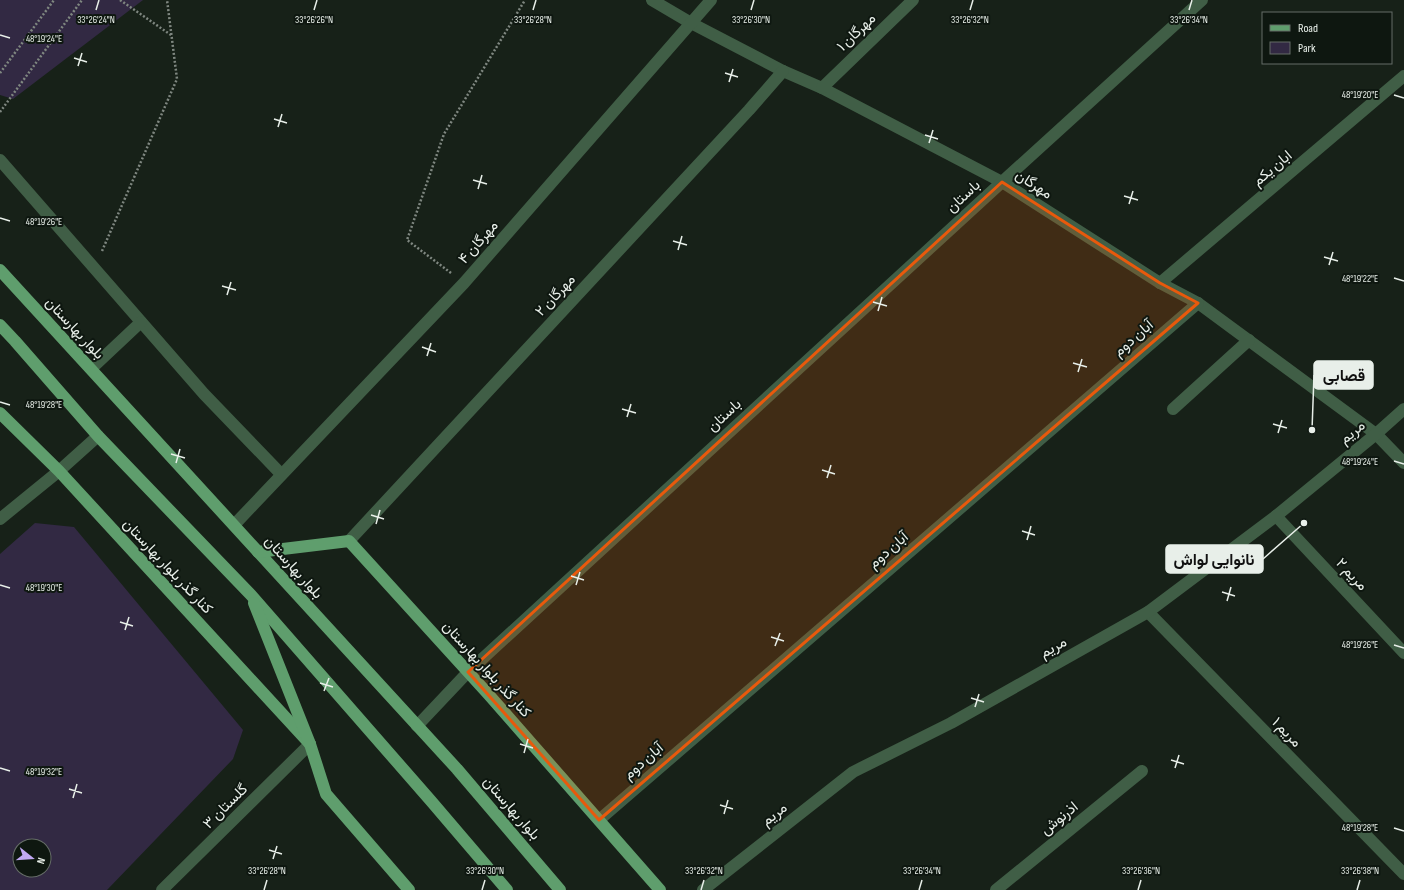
<svg xmlns="http://www.w3.org/2000/svg" width="1404" height="890" font-family="'Sofia Sans Condensed',Vazirmatn,sans-serif">
	<rect width="100%" height="100%" fill="#172118"/>
	<g fill="#322943" fill-rule="evenodd">
		<polygon points="0,0 143,0 13,99 0,95"/>
		<path d="M35,523l39,4 169,203 -10,29 -126,131h-107v-336zM20,846h24v24h-24z"/>
	</g>
	<g fill="none" stroke-linecap="round" stroke-linejoin="round">
		<g stroke="#7f8780" stroke-width="2.5" stroke-dasharray="2 2" stroke-linecap="butt">
			<polyline points="120,0 171,35"/>
			<polyline points="0,73 54,0"/>
			<polyline points="0,112 82,0"/>
			<polyline points="102,251 177,79 167,0"/>
			<polyline points="451,273 407,240 444,134 525,0"/>
		</g>
		<g stroke="#405e46" stroke-width="12">
			<polyline points="652,0 691,23 783,71 822,88 1002,182 1160,283 1198,303 1376,434 1404,463"/>
			<polyline points="822,88 913,0"/>
			<polyline points="0,160 204,394 281,474"/>
			<polyline points="1160,283 1404,76"/>
			<polyline points="91,369 141,322"/>
			<polyline points="1173,409 1249,340"/>
			<polyline points="1276,516 1404,653"/>
			<polyline points="0,519 59,471 98,436"/>
			<polyline points="234,525 464,283 711,0"/>
			<polyline points="349,541 749,110 783,71"/>
			<polyline points="1148,612 1404,874"/>
			<polyline points="417,726 468,672 1002,182 1202,0"/>
			<polyline points="599,820 1198,303"/>
			<polyline points="162,890 310,744"/>
			<polyline points="703,890 853,772 951,723 1148,612 1276,516 1376,434 1404,409"/>
			<polyline points="996,890 1142,771"/>
		</g>
		<g stroke="#5f9e6d" stroke-width="12">
			<polyline points="0,270 457,769 560,890"/>
			<polyline points="0,325 15,341 98,436 251,595 431,801 507,890"/>
			<polyline points="0,413 59,471 310,744"/>
			<polyline points="258,552 349,541 489,695 660,890"/>
			<polyline points="254,603 310,744 326,794 409,890"/>
		</g>
	</g>
	<path fill="#e8590c" fill-opacity="0.2" stroke="#e8590c" stroke-width="3" stroke-linejoin="round" d="M1002,182l158,101 38,20 -599,517 -131,-148z"/>
	<path fill="none" stroke="#e8efe9" stroke-width="1.5" d="M96,10l3,-10M314,10l3,-10M533,10l3,-10M751,10l3,-10M970,10l3,-10M1189,10l3,-10M0,35l10,3M74,58l13,4M78,66l4,-13M725,73l13,4M729,82l4,-13M1394,95l10,3M274,119l13,4M278,127l4,-13M925,135l13,4M929,143l4,-13M473,180l14,4M478,189l4,-14M1124,196l14,4M1129,204l4,-13M0,218l10,3M673,241l14,4M678,250l4,-14M1324,257l14,4M1329,265l4,-13M1394,278l10,3M222,286l14,4M227,295l4,-13M873,302l14,4M878,311l4,-14M422,347l14,5M427,356l4,-13M1073,363l14,4M1078,372l4,-13M0,402l10,3M622,409l14,4M627,417l4,-13M1273,424l14,4M1278,433l4,-13M171,454l14,4M1394,461l10,3M176,463l4,-14M822,470l13,4M827,478l4,-13M371,515l13,4M376,524l4,-14M1022,531l13,4M1027,540l4,-14M571,576l13,4M0,585l10,3M576,585l4,-13M1222,592l13,4M1227,601l4,-14M120,622l13,4M125,630l4,-13M771,637l13,4M1394,645l10,3M775,646l5,-13M320,683l13,4M324,691l5,-13M971,698l13,4M975,707l4,-13M520,744l13,4M524,753l4,-14M1171,760l13,4M0,768l10,3M1175,768l4,-13M69,789l13,4M73,798l4,-14M720,805l13,4M724,814l4,-14M1394,828l10,3M269,850l13,4M273,859l4,-13M264,890l3,-10M482,890l3,-10M701,890l3,-10M919,890l3,-10M1138,890l3,-10M1357,890l3,-10"/>
	<g text-anchor="middle" stroke-width="4" stroke-linejoin="round" paint-order="stroke">
		<g font-size="15" fill="#e8efe9" stroke="#0e1710">
			<text transform="translate(856 32) rotate(-44)" y="5">مهرگان ۱</text>
			<text transform="translate(1272 168) rotate(-40)" y="5">ابان یکم</text>
			<text transform="translate(1034 184) rotate(33)" y="5">مهرگان</text>
			<text transform="translate(963 196) rotate(-43)" y="5">باستان</text>
			<text transform="translate(478 242) rotate(-49)" y="5">مهرگان ۴</text>
			<text transform="translate(555 295) rotate(-47)" y="5">مهرگان ۲</text>
			<text transform="translate(75 328) rotate(47)" y="5">بلوار بهارستان</text>
			<text transform="translate(1133 338) rotate(-41)" y="5">آبان دوم</text>
			<text transform="translate(724 415) rotate(-43)" y="5">باستان</text>
			<text transform="translate(1352 432) rotate(-39)" y="5">مریم</text>
			<text transform="translate(888 550) rotate(-41)" y="5">آبان دوم</text>
			<text transform="translate(168 566) rotate(47)" y="5">کنار گذر بلوار بهارستان</text>
			<text transform="translate(294 567) rotate(48)" y="5">بلوار بهارستان</text>
			<text transform="translate(1352 574) rotate(47)" y="5">مریم ۲</text>
			<text transform="translate(1053 647) rotate(-29)" y="5">مریم</text>
			<text transform="translate(487 669) rotate(48)" y="5">کنار گذر بلوار بهارستان</text>
			<text transform="translate(1287 732) rotate(46)" y="5">مریم ۱</text>
			<text transform="translate(643 761) rotate(-41)" y="5">آبان دوم</text>
			<text transform="translate(225 806) rotate(-45)" y="5">گلستان ۳</text>
			<text transform="translate(512 808) rotate(49)" y="5">بلوار بهارستان</text>
			<text transform="translate(774 814) rotate(-38)" y="5">مریم</text>
			<text transform="translate(1059 818) rotate(-39)" y="5">اذرنوش</text>
		</g>
	</g>
	<g font-size="10" text-anchor="middle" fill="#e8efe9" stroke="#0e1710" stroke-width="4" stroke-linejoin="round" paint-order="stroke">
		<text x="96" y="23">33°26'24"N</text>
		<text x="314" y="23">33°26'26"N</text>
		<text x="533" y="23">33°26'28"N</text>
		<text x="751" y="23">33°26'30"N</text>
		<text x="970" y="23">33°26'32"N</text>
		<text x="1189" y="23">33°26'34"N</text>
		<text x="44" y="42">48°19'24"E</text>
		<text x="1360" y="98">48°19'20"E</text>
		<text x="44" y="225">48°19'26"E</text>
		<text x="1360" y="282">48°19'22"E</text>
		<text x="44" y="408">48°19'28"E</text>
		<text x="1360" y="465">48°19'24"E</text>
		<text x="44" y="591">48°19'30"E</text>
		<text x="1360" y="648">48°19'26"E</text>
		<text x="44" y="775">48°19'32"E</text>
		<text x="1360" y="831">48°19'28"E</text>
		<text x="267" y="874">33°26'28"N</text>
		<text x="485" y="874">33°26'30"N</text>
		<text x="704" y="874">33°26'32"N</text>
		<text x="922" y="874">33°26'34"N</text>
		<text x="1141" y="874">33°26'36"N</text>
		<text x="1360" y="874">33°26'38"N</text>
	</g>
	<path fill="none" stroke="#e8efe9" stroke-width="1.5" d="M1312 430L1314 375M1304 523L1263 559"/>
	<g fill="#e8efe9" stroke="#0e1710" stroke-width="1.5">
		<circle cx="1312" cy="430" r="4"/>
		<circle cx="1304" cy="523" r="4"/>
	</g>
	<g fill="#e8efe9" stroke="#e8efe9" stroke-width="1.5">
		<rect x="1314" y="361" width="59" height="28" rx="4"/>
		<rect x="1166" y="545" width="97" height="28" rx="4"/>
	</g>
	<g font-size="16" text-anchor="middle" font-weight="bold" fill="#111">
		<text x="1344" y="381">قصابی</text>
		<text x="1214" y="565">نانوایی لواش</text>
	</g>
	<rect x="1262" y="12" width="130" height="52" fill="#0e1710" stroke="#656d67"/>
	<rect x="1270" y="25" width="20" height="6" fill="#5f9e6d" stroke="#656d67"/>
	<text x="1298" y="32" font-size="12" fill="#e8efe9">Road</text>
	<rect x="1270" y="42" width="20" height="12" fill="#322943" stroke="#656d67"/>
	<text x="1298" y="52" font-size="12" fill="#e8efe9">Park</text>
	<g transform="translate(32 858) rotate(107)"><circle r="19" fill="#0e1710" stroke="#656d67"/>
	<path d="M0-3L7 15L0 10L-7 15Z" fill="#c1a8f3"/>
	<text y="-6" font-size="11" font-weight="bold" text-anchor="middle" fill="#e8efe9">N</text>
	</g>
</svg>
